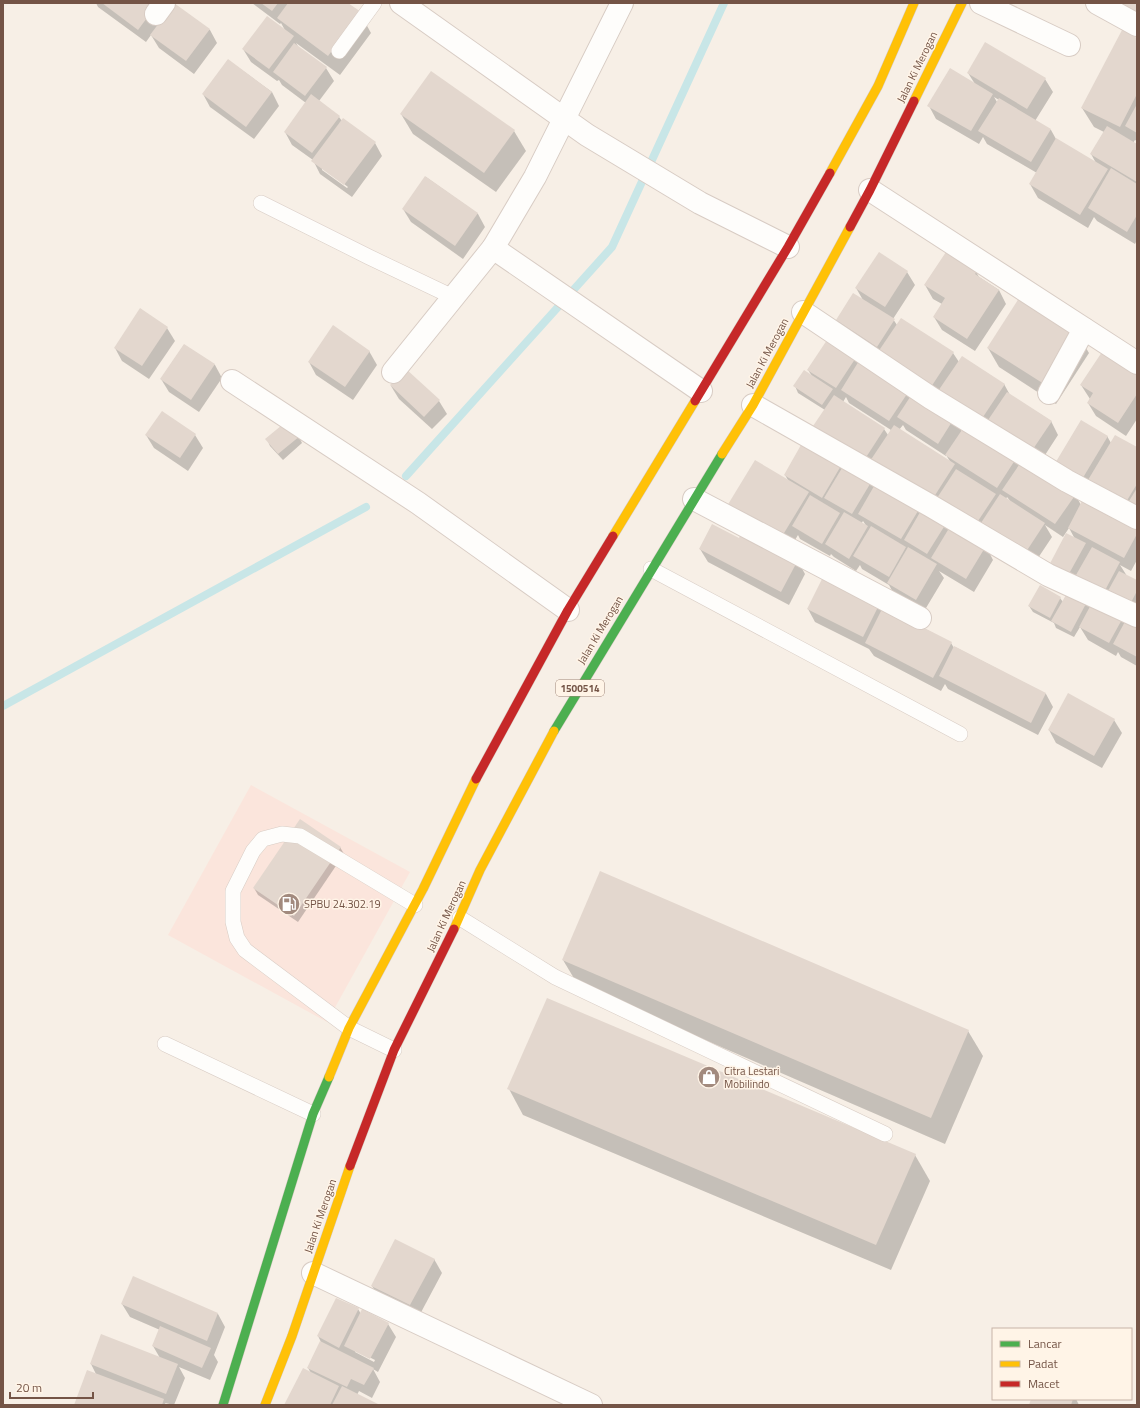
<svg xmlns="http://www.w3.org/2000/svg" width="1140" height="1408" font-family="'Titillium Web',sans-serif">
	<rect width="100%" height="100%" fill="#f7efe6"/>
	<polygon fill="#fbe5dc" points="251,785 410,872 327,1022 168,935"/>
	<g fill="#0003" fill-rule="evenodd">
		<polygon points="96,3 162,3 174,4 210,30 217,43 194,74 159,48 151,35 146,42 98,7"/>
		<path d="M252,3h95l13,10 11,20 -31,42 -44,-32 3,5 27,20 8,13 -15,20 20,16 3,4 33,22 7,13 -30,41 -32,-23 -7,-14 -21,-15 -7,-13 21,-29 -24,-18 -3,-5 -2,1 -26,-19 -8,-13 43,-17 -5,-9 -1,1zM322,167l26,20 -1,1 -25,-18z"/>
		<path d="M1137,39v102l-2,-1 -2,3 4,2v95l-2,4 -38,-23 -3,-4 -6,11 -50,-30 -8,-14 7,-11 -50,-29 -4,-7 -4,7 -43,-25 -7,-13 46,-22 -7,-11 77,6 8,13 -18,29 16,9 5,9 40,24 -5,-9 13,-22 -10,-5 -12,-19zM994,97l5,3 -2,2z"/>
		<polygon points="228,60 272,92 279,106 254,139 210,107 203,94"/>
		<polygon points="401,114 514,131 526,151 496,192 413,134"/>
		<polygon points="426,177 478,214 485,227 463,259 411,222 403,209"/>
		<path d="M907,272l8,13 -22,34 4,6 56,28 6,9 45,22 6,11 41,26 7,14 -22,34 39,25 6,11 56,22v33l-6,11 -11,-6 7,11 10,5v85l-16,-9 -3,-5 -2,4 -28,-16 -8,-13 -6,10 -18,-9 -2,-5 -21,-11 -4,-6 31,-8 3,4 6,-11 -15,-7 21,-45 -6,-11 -6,9 -18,-12 7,12 -22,33 -44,-24 7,14 -19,32 -35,-21 5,7 -21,35 -28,-17 -6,-11 -27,-16 -2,-4 -4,6 -22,-14 -3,-3 -1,2 -30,-17 -2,-4 -9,15 -53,-31 52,-39 -3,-5 22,-37 70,39 -52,-67 -27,-17 -3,-7 17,-10 -4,-6 23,-34 123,82 8,14 6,-9 -124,-89 -7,-14 26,-20 -7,-12zM846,397l3,6 42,27 -3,5 -4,-6 -41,-27zM903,425l3,5 40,26v-1l5,8 -52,-33zM1007,497l4,5 -5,-3zM863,521l4,6 -6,-3z"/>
		<polygon points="976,272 979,277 999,290 1006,304 975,351 942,330 934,317 942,304 933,299 925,285"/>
		<polygon points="140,310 167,328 175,341 149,379 122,361 115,348"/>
		<polygon points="1077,333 1089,353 1056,404 999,367 988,348"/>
		<polygon points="184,345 215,365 222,378 199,412 169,392 161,379"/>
		<polygon points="369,351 377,365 353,400 316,375 309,362"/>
		<polygon points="1137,376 1137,419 1126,436 1096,416 1088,403 1090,399 1081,385"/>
		<polygon points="391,386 439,401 447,414 432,429 399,399"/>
		<polygon points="146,435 195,435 203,448 188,471 154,448"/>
		<polygon points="1107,436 1111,443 1137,449 1137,520 1063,478"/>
		<polygon points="299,437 302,443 283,460 270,446 267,439"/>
		<polygon points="740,539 798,561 805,574 789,605 708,562 700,549"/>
		<polygon points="879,604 951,643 954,648 955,647 1046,694 1053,707 1038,735 948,689 945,684 941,691 874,656 869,649 815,622 808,609"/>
		<polygon points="1114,720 1122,733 1102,768 1056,743 1049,730"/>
		<polygon points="340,847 344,854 298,922 258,895 254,888"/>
		<polygon points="563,960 968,1031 983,1056 945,1144 578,985"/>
		<polygon points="509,1089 915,1155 930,1181 891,1270 523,1115"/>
		<polygon points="434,1259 442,1273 418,1318 380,1299 372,1286"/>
		<polygon points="122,1304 218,1314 225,1327 214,1355 218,1362 210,1380 179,1367 185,1378 174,1405 165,1403 166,1405 75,1405 96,1374 91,1364 102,1336 160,1358 153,1346 160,1330 130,1317"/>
		<path d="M358,1309l3,5 27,10 8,13 -18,35 -5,-3 7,13 -8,16 -13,-7 -2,4 20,10h-92l26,-32 -3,-5 13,-26 -3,-6zM355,1350l20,10 -1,2 -19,-10z"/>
		<polygon points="1032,1399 1076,1399 1079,1405 1030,1405"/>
	</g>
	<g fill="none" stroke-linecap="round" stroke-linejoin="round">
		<g stroke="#c8e6e7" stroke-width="8">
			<polyline points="406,476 612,247 724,3"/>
			<polyline points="3,706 366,507"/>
		</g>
	</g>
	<g fill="#e3d7ce">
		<polygon points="102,3 158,3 138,30"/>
		<polygon points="174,3 210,29 186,61 150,35"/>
		<polygon points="261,3 278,3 272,11"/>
		<polygon points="288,3 348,3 361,12 328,56 277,18"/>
		<polygon points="1112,3 1137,3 1137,20"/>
		<polygon points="267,16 294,36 269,69 242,49"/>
		<polygon points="1122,30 1137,38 1137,94 1120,127 1081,108"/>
		<polygon points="985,42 1046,78 1027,109 967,73"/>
		<polygon points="294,43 327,67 305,96 273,72"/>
		<polygon points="228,59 272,92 246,127 202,94"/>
		<polygon points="950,68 993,94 971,131 927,106"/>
		<polygon points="431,71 515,130 484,173 400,114"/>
		<polygon points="311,94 340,116 312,153 284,132"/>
		<polygon points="999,98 1051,129 1031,162 978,131"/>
		<polygon points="1137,104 1137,133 1125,126"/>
		<polygon points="343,118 376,142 344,185 311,161"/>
		<polygon points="1107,126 1137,144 1137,182 1090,154"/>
		<polygon points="1056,138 1108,169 1080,215 1029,184"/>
		<polygon points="1111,168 1137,184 1137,215 1127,232 1088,208"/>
		<polygon points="425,176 478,213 455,246 402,209"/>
		<polygon points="879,252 908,271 885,307 855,288"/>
		<polygon points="946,252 977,271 975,274 999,290 967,339 933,317 945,298 924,285"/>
		<polygon points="853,293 895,319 877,347 836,320"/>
		<polygon points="1021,295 1078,332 1044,384 987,348"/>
		<polygon points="140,308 168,327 142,366 114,348"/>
		<polygon points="901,318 954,352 931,387 878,352"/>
		<polygon points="333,325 370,351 345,387 308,362"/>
		<polygon points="831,334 859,353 836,388 807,370"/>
		<polygon points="184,344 215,364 191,400 160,379"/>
		<polygon points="1102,352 1137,375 1137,394 1118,423 1087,403 1093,393 1080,385"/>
		<polygon points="862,356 911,388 889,421 841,390"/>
		<polygon points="962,356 1005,384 979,423 936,394"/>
		<polygon points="406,369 440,400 424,417 390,385"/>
		<polygon points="804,370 833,389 822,405 793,386"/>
		<polygon points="914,391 955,417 938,444 897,417"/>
		<polygon points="1007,392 1052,421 1029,455 984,426"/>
		<polygon points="834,395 885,428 863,462 811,429"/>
		<polygon points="162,411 196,434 180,458 145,435"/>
		<polygon points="1081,420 1108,436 1081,481 1054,465"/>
		<polygon points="287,421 300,436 278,454 265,439"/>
		<polygon points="968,421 1019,454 997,488 945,455"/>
		<polygon points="894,425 955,464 930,503 868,464"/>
		<polygon points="1115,435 1137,447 1137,484 1123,507 1085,485"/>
		<polygon points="806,436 845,459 822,498 784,475"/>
		<polygon points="1023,459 1076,494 1055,524 1002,490"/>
		<polygon points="755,460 809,492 781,538 727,506"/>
		<polygon points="845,463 873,479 852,514 824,498"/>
		<polygon points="956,469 996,494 974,527 935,501"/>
		<polygon points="877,481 921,506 901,539 858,514"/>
		<polygon points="1137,488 1137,512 1126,506"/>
		<polygon points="1000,494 1045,523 1022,558 977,529"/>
		<polygon points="810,495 840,513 822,544 792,526"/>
		<polygon points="1084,497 1137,526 1137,534 1124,558 1068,528"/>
		<polygon points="923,507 947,522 927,554 904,540"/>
		<polygon points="844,512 868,526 849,559 825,544"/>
		<polygon points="712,524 739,538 742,531 798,560 781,592 699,549"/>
		<polygon points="951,525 986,546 966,579 931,558"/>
		<polygon points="871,526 906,547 889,577 853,556"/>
		<polygon points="1066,533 1086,543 1065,581 1046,571"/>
		<polygon points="908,547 937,564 916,600 887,583"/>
		<polygon points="1092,547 1120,562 1101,598 1072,582"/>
		<polygon points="1119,571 1137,580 1137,591 1127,610 1104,598"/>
		<polygon points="824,575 880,603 863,637 807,609"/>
		<polygon points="1040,585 1061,597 1050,618 1028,606"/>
		<polygon points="1070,588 1089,598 1071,632 1051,621"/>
		<polygon points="1095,597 1125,614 1109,643 1079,627"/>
		<polygon points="883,607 952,642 933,678 865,643"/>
		<polygon points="1129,614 1137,618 1137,657 1113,644"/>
		<polygon points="954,646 1046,693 1031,723 939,676"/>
		<polygon points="1068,693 1115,719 1094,756 1048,730"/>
		<polygon points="300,819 341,847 294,916 253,888"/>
		<polygon points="600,871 969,1030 931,1118 562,960"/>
		<polygon points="547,998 916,1154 876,1245 507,1089"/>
		<polygon points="395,1239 435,1259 410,1305 371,1286"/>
		<polygon points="133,1276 218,1313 207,1341 121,1304"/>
		<polygon points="336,1298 359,1308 339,1348 317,1336"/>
		<polygon points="362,1309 389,1323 370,1359 344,1346"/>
		<polygon points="160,1326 211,1348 202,1368 152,1346"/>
		<polygon points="101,1334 178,1364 166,1394 90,1364"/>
		<polygon points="320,1341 374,1368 364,1385 351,1379 347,1387 307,1368"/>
		<polygon points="303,1368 339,1386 330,1405 284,1405"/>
		<polygon points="87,1370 164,1399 162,1405 74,1405"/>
		<polygon points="342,1386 380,1405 332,1405"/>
		<polygon points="1031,1399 1073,1399 1071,1405 1029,1405"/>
	</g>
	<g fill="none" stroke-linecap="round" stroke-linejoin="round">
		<g stroke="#d8ccc4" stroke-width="16">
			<g id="lane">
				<polyline points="339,51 374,3"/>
				<polyline points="261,203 369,257 453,297"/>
				<polyline points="651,569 960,734"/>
				<polyline points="460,918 555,977 885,1134"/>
				<polyline points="165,1044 313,1114"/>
				<polyline points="394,1050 349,1028 245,950 237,938 233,922 233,891 253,851 263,839 282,834 300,836 415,905"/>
			</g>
		</g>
		<g stroke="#d8ccc4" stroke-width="24">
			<g id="street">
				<polyline points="401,3 587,135 700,203 788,247"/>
				<polyline points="622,3 535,177 493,248 701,391"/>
				<polyline points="981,3 1069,45"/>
				<polyline points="1097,3 1137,25"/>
				<polyline points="156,14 164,3"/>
				<polyline points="870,190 1137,363"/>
				<polyline points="803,312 931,398 1067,481 1137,518"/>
				<polyline points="393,372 493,248"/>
				<polyline points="232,381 418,503 568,610"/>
				<polyline points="1049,393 1084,329"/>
				<polyline points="753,405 931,506 1048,575 1137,616"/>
				<polyline points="694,499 920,618"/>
				<polyline points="313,1273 591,1405"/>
			</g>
		</g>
		<g stroke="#d5cac3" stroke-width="10">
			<g id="fast">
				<polyline points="554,731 722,454"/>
				<polyline points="223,1405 313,1114 329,1077"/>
			</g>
		</g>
		<g stroke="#d5cac3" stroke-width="10">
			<g id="slow">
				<polyline points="914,101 962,3"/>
				<polyline points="830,173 878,86 914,3"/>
				<polyline points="722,454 753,405 850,227"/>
				<polyline points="613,536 695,401"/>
				<polyline points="454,929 480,870 554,731"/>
				<polyline points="329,1077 349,1028 423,889 476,779"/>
				<polyline points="265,1405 292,1336 350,1166"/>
			</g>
		</g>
		<g stroke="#d5cac3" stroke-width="10">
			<g id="jam">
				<polyline points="850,227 870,190 914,101"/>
				<polyline points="695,401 788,247 830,173"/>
				<polyline points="476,779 568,610 613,536"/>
				<polyline points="350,1166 394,1050 454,929"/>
			</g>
		</g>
		<use href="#lane" stroke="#fefdfb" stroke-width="15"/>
		<use href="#street" stroke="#fefdfb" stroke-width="22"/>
		<use href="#fast" stroke="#4caf50" stroke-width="9"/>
		<use href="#slow" stroke="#ffc107" stroke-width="9"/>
		<use href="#jam" stroke="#c62828" stroke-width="9"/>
	</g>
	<defs>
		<g id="fuel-disc" transform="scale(1.15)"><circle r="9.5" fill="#a28a7e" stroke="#fff4e7"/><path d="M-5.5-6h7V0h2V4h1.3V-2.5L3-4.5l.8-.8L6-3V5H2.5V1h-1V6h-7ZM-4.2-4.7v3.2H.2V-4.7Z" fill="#fff"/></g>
		<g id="shop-disc" transform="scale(1.15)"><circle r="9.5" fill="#a28a7e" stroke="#fff4e7"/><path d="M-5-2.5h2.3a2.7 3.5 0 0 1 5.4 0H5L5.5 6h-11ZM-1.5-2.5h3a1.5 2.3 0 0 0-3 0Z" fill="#fff"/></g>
	</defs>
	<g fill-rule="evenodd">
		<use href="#fuel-disc" x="289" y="904"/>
		<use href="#shop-disc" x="709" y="1077"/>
	</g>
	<g text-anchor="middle" stroke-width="3" stroke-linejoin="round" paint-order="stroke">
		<rect fill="#fff4e7" stroke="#9e8476" stroke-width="1" x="556" y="680" width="48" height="16" rx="3"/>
		<g font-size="10" font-weight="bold" fill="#745446">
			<text x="580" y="692">1500514</text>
		</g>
		<g font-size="11" fill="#745446" stroke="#fff4e7">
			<text transform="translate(917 67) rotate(-64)" y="4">Jalan Ki Merogan</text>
			<text transform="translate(767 353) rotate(-62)" y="4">Jalan Ki Merogan</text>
			<text transform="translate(600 630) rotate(-59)" y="4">Jalan Ki Merogan</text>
			<text transform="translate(446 916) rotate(-65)" y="4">Jalan Ki Merogan</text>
			<text transform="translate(320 1216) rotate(-71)" y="4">Jalan Ki Merogan</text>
		</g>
		<g font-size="11" fill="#745446" stroke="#fff4e7" text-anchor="start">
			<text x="304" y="908">SPBU 24.302.19</text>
			<text x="724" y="1075">Citra Lestari<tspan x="724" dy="13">Mobilindo</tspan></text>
		</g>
	</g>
	<rect width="1140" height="1408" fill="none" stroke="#745446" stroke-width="8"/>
	<rect x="992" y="1328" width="140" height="72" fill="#fff4e7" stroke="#c7b4a7"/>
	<rect x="1000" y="1341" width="20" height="6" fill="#4caf50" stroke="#c7b4a7"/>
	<text x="1028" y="1348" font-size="12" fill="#745446">Lancar</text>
	<rect x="1000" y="1361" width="20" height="6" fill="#ffc107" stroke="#c7b4a7"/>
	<text x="1028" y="1368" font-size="12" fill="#745446">Padat</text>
	<rect x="1000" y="1381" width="20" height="6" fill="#c62828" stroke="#c7b4a7"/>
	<text x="1028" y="1388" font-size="12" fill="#745446">Macet</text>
	<path d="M10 1392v6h83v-6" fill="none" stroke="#745446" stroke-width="2"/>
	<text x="16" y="1392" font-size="12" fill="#745446" stroke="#fff4e7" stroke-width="3" paint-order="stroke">20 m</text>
</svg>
